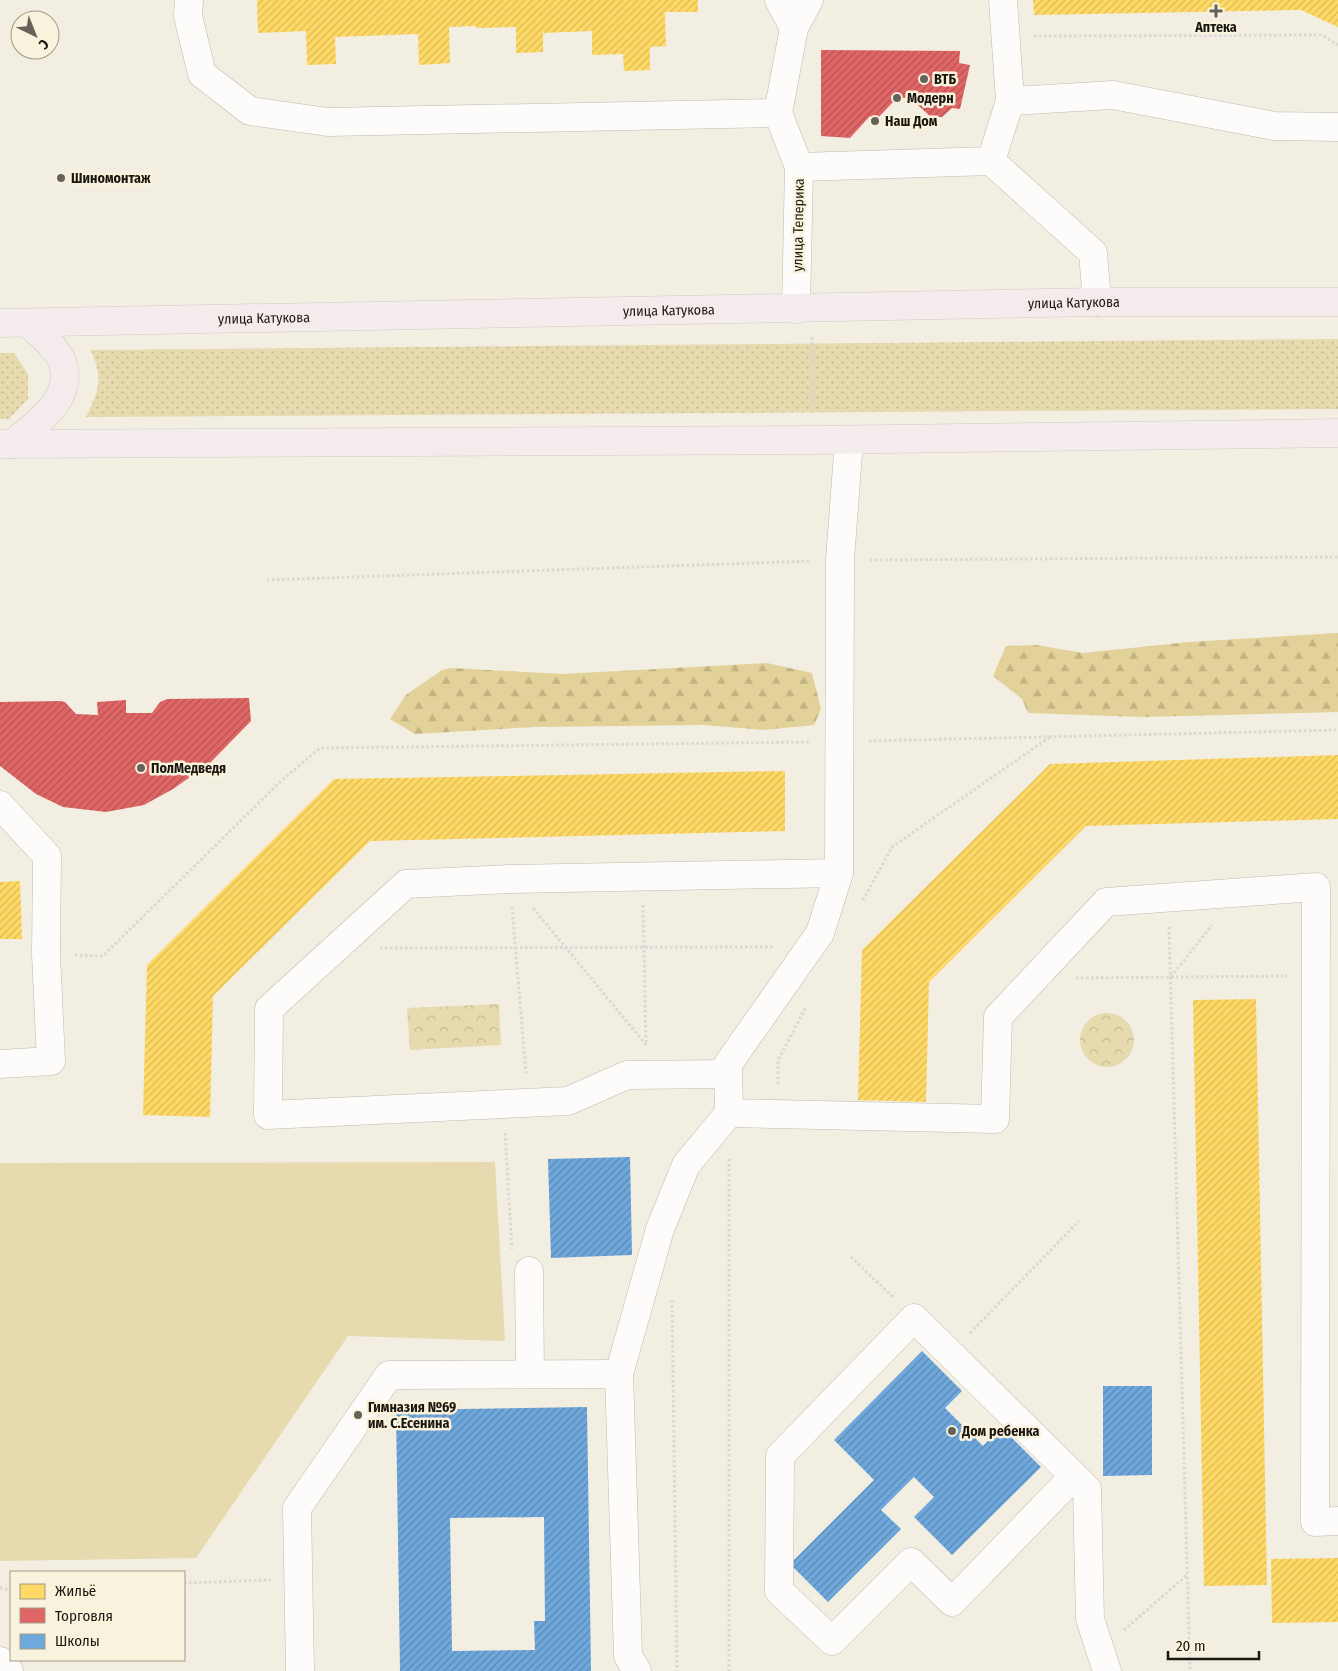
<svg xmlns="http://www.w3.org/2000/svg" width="1338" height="1671" font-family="'Fira Sans Condensed',sans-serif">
	<defs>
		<pattern id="grass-dots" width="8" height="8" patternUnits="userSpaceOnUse" patternTransform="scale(1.25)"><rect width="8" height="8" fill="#e7daae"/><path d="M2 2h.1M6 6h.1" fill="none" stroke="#c6ba95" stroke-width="1.8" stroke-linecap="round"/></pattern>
		<pattern id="forest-firs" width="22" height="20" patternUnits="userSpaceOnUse" patternTransform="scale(1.25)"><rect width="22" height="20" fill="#e2d198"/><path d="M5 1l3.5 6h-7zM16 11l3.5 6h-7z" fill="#c1b382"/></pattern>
		<pattern id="park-crowns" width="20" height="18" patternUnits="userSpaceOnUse" patternTransform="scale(1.25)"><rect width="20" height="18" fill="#e7daae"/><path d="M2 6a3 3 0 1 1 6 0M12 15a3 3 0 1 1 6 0" fill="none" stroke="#c6ba95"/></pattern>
		<pattern id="homes-hatch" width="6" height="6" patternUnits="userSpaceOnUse" patternTransform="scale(1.25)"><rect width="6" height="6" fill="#ffd966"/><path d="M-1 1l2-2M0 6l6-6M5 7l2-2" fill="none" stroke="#daba57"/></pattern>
		<pattern id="shops-hatch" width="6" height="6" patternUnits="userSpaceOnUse" patternTransform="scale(1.25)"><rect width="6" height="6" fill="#e06666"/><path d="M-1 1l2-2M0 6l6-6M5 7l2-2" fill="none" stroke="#b55353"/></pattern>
		<pattern id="schools-hatch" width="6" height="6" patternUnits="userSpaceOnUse" patternTransform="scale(1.25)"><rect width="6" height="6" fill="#6fa8dc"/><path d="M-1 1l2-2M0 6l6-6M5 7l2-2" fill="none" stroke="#5a88b1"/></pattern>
	</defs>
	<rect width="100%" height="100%" fill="#f3eee2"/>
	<g fill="url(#grass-dots)">
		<path d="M1338,339v70l-1252,8c14,-29 17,-37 5,-67z"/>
		<polygon points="0,353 14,353 28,374 28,399 9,419 0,419"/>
	</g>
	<g fill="url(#forest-firs)">
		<polygon points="1338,633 1338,712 1142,717 1028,713 1022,699 993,676 1006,646 1036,645 1083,653 1189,642"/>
		<polygon points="767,663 812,673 821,709 814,725 764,730 704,725 534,727 415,734 390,719 406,695 442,670 451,668 562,674"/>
	</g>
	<g fill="url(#park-crowns)">
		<polygon points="499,1004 501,1045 410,1050 407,1008"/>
		<circle cx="1107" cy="1040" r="27"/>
	</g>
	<polygon fill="#e7daae" points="495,1162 505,1341 348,1336 196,1558 0,1561 0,1163"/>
	<g fill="url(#homes-hatch)">
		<polygon points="257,0 698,0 698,12 665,12 666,46 650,47 650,70 624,71 623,54 592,55 592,31 543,33 543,52 516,53 516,27 476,28 476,26 449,27 450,63 419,65 418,34 335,37 336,64 307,65 306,31 258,33"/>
		<polygon points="1033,0 1338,0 1338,27 1301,10 1034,15"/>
		<polygon points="1338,755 1338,819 1086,826 929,982 926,1102 858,1100 862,950 1050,764"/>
		<polygon points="785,771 785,831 370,841 213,996 210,1117 143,1115 147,965 334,779"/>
		<polygon points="20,881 22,939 0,939 0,882"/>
		<polygon points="1256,999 1267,1585 1204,1586 1193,1000"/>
		<polygon points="1338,1558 1338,1622 1272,1623 1271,1559"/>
	</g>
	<g fill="url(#shops-hatch)">
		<polygon points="821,50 960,51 959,63 970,65 960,109 952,108 942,117 931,117 910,98 897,98 875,121 870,116 850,138 821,136"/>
		<polygon points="249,698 251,721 210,763 173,789 144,805 106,812 63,807 36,794 0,766 0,702 60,701 65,702 76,714 98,715 97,702 126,700 126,713 152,713 160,702 167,699"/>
	</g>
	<g fill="url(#schools-hatch)" fill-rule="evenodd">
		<polygon points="630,1157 632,1255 551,1258 548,1159"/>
		<polygon points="922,1351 962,1391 945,1408 983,1446 1001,1427 1041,1467 952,1555 914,1517 934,1497 914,1477 881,1510 901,1529 828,1602 790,1564 874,1480 834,1440"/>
		<polygon points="1103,1386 1152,1386 1152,1475 1103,1476"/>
		<path d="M587,1407l4,264h-191l-4,-261zM544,1517l1,104h-11l1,29 -83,1 -2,-133z"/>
	</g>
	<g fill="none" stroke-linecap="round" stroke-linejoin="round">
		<g stroke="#bdbab0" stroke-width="29">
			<g id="minor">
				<polyline points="189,0 188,16 202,74 250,111 328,122 778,113"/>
				<polyline points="779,0 794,28 778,113 799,167 796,309"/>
				<polyline points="1003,0 1010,101"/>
				<polyline points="794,28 809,0"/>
				<polyline points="991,161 1093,253 1097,302"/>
				<polyline points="799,167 991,161 1010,101 1113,95 1274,126 1338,127"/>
				<polyline points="849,440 840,560 839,873 820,933 728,1064 729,1113 995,1119 998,1017 1106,902 1316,887 1315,1522 1338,1521"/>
				<polyline points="0,805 47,856 46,954 51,1061 0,1064"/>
				<polyline points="728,1074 627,1075 568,1101 268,1115 269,1009 406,884 510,879 839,873"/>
				<polyline points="529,1271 530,1374"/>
				<polyline points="1074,1476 952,1602 911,1562 832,1641 779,1591 780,1456 914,1318 1074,1476 1087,1489 1090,1619 1107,1671"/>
				<polyline points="0,1661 9,1671"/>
				<polyline points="300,1671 297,1508 389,1375 619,1374"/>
				<polyline points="637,1671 628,1656 619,1374 660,1229 686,1165 729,1113"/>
			</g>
		</g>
		<g stroke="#cdcac5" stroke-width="29">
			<g id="major">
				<path id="s1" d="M0,323l1097,-21h241"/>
				<polyline points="0,444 813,440 1338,433"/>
				<path d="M12,444c22,-19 59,-43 52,-76 -3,-18 -24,-33 -36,-45"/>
			</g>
		</g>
		<g stroke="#d9d8d4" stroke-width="3" stroke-dasharray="2.5 2.5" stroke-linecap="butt">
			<polyline points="1034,36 1322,35 1338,45"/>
			<polyline points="812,337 813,411"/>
			<polyline points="870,560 1338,557"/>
			<polyline points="267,580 811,561"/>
			<polyline points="869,741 1338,730"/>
			<polyline points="863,900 892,847 1050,737"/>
			<polyline points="643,905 646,1044"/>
			<polyline points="512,907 526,1073"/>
			<polyline points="533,908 647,1046"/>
			<polyline points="1169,927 1190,1671"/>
			<polyline points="380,948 773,947"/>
			<polyline points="75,955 103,956 281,781 320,748 810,742"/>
			<polyline points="1171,977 1212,925"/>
			<polyline points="1076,978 1287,976"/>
			<polyline points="778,1084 778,1060 806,1007"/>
			<polyline points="505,1133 512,1249"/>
			<polyline points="729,1159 729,1671"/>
			<polyline points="851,1257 894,1298"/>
			<polyline points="672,1300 677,1671"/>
			<polyline points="970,1333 1079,1221"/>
			<polyline points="184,1583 271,1580"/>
			<polyline points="0,1588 11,1590"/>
			<polyline points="1124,1630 1187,1575"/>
		</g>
		<use href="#minor" stroke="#fdfcfb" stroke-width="28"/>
		<use href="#major" stroke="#f4ecec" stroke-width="28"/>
	</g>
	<g fill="#66625a" stroke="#f9f2dc" stroke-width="2">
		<path d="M1213.5 3.5h5v5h5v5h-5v5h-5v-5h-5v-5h5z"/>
		<circle cx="924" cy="79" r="5"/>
		<circle cx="897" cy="98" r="5"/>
		<circle cx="875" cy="121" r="5"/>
		<circle cx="61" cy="178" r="5"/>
		<circle cx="141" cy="768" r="5"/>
		<circle cx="358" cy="1415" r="5"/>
		<circle cx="952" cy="1431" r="5"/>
	</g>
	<g text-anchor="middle" stroke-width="5" stroke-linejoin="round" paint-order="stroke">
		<g font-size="14" font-weight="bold" fill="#1a1710" stroke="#f9f2dc" text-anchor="start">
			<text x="1216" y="32" text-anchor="middle">Аптека</text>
			<text x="934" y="84">ВТБ</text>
			<text x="907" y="103">Модерн</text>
			<text x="885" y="126">Наш Дом</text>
			<text x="71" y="183">Шиномонтаж</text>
			<text x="151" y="773">ПолМедведя</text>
			<text x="368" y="1412">Гимназия №69<tspan x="368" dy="16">им. С.Есенина</tspan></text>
			<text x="962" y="1436">Дом ребенка</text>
		</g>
		<g font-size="14" fill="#1a1710" stroke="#f9f2dc">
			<text transform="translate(798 225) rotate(-89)" y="5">улица Теперика</text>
			<text dy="5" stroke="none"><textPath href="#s1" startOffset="1074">улица Катукова</textPath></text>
			<text dy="5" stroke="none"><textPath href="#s1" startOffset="669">улица Катукова</textPath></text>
			<text dy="5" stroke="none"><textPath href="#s1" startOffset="264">улица Катукова</textPath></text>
		</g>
	</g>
	<rect x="10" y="1571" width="175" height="90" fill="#f9f2dc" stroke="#a09a8a"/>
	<rect x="20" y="1584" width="25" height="15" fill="#ffd966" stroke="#a09a8a"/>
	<text x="55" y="1596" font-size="15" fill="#1a1710">Жильё</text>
	<rect x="20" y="1608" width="25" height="15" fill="#e06666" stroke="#a09a8a"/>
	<text x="55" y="1621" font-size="15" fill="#1a1710">Торговля</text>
	<rect x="20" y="1634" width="25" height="15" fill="#6fa8dc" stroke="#a09a8a"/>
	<text x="55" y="1646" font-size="15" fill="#1a1710">Школы</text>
	<g transform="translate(35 35) rotate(137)"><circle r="24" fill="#f9f2dc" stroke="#a09a8a"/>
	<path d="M0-4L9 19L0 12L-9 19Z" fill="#66625a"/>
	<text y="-8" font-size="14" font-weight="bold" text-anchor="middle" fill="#1a1710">С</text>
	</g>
	<path d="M1168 1651v8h91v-8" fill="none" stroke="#1a1710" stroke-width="2.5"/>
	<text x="1176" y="1651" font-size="15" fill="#1a1710" stroke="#f9f2dc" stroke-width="4" paint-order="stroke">20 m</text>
</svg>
